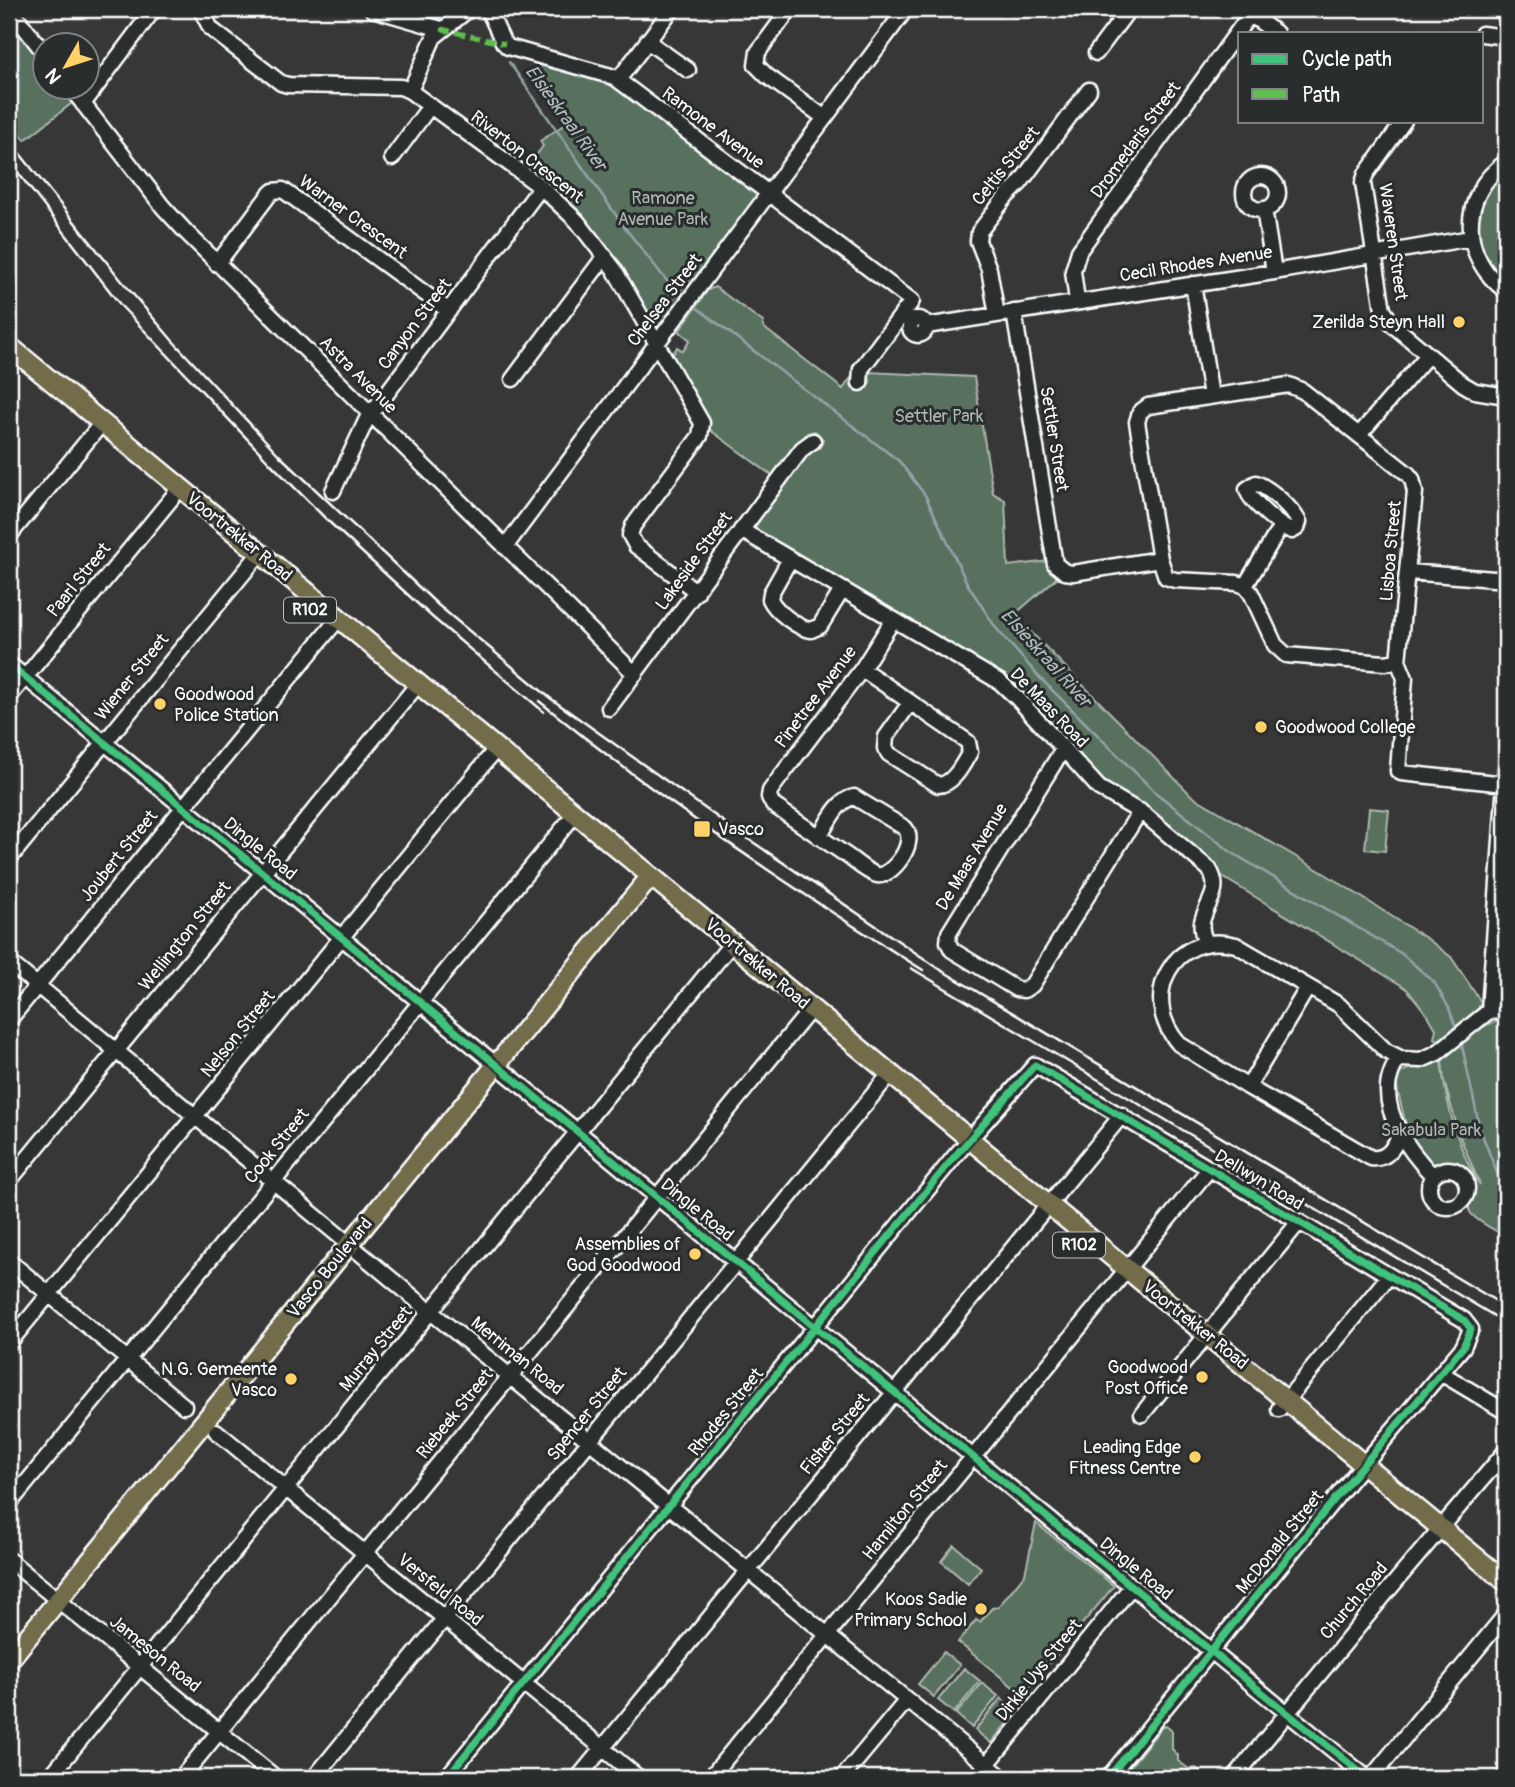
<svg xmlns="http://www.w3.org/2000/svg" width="1515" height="1787" font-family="Pangolin,sans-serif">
<rect width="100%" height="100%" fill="#383737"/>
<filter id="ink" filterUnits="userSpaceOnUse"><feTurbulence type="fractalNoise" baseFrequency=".0143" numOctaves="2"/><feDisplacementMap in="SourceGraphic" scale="14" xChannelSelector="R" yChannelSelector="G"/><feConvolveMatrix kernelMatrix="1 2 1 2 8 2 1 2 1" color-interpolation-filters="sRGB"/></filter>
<g filter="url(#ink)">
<!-- green -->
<path fill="#58715f" stroke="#acb8af" stroke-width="2" d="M9 20 45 68 46 88H60L72 103 25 140 9 117Z
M542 63 611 83 757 193 756 201 658 329 654 326 607 248 559 193 527 168 543 146 540 141 574 118 537 66Z
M1506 167V284C1466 250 1468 202 1506 167Z
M715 287 763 322V327L843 389 850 379 851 385 855 390H865L870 382 869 372 974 377 993 493 1005 500 1008 566 1049 561 1060 575 1014 615 1192 796 1327 875 1429 940 1451 957 1481 1002 1478 1009 1439 1040 1434 1038 1436 1029 1429 1017 1406 988 1219 875 1101 783 1019 694 750 530 808 451 820 448 823 439 815 431 807 433 774 477 710 430 709 421 672 356 677 347 683 351 690 340 679 331 708 290Z
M1369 808 1389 810 1385 851 1365 849Z
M1505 1020 1502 1061 1506 1070V1237C1496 1230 1476 1222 1470 1212 1463 1200 1487 1176 1456 1166 1448 1163 1439 1166 1429 1164L1404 1130 1407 1129 1395 1080C1403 1063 1426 1071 1441 1061 1446 1103 1458 1150 1480 1185L1460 1137 1444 1081 1442 1061C1460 1045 1479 1022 1505 1020Z
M1036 1523 1114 1586 1023 1695 958 1642 976 1620 980 1622 992 1608 998 1607 1025 1574Z
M954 1545 981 1568 968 1584 941 1561Z
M944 1652 960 1665 934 1697 918 1684Z
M964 1668 980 1681 954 1713 938 1700Z
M982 1683 998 1696 972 1728 956 1714Z
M1001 1698 1017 1711 991 1743 975 1730Z
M1166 1726 1172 1731V1749L1178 1755V1761L1189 1769 1196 1768 1207 1778H1121L1162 1727Z"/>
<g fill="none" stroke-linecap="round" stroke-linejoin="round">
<!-- stream -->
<path stroke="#93a4a9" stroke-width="2.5" d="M509 62 625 228 667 281 685 298
M692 304 899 461 925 495 968 585 996 628 1040 678 1155 792 1231 852 1402 954 1434 982 1449 1008 1457 1031
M1461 1041 1480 1129 1497 1173 1506 1186"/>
<!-- minor casing -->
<g stroke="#fff" stroke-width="19">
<path id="minor" d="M10 9 46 55
M201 9 211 29 281 83 288 85 401 87 410 91 541 187 577 221 614 269 702 423 700 436 633 526 630 535 636 546 697 592
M372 9 441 29
M488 9 503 42 508 47 614 77 912 301 861 369 860 383
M790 9 758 52 756 65 767 76 825 118
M1250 14 1276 33
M1482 34 1506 37
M647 41 688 70
M1096 53 1129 9
M618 80 672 9
M71 88 163 207 186 232 635 674
M410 91 434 37 469 9
M83 104 154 9
M1404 121 1366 174 1363 183 1383 310 1393 325 1463 384 1475 391 1506 396
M392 158 430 106
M1506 162C1458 195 1460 258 1506 291
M1244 193a17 17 0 1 1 34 0a17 17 0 1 1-34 0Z
M1264 209 1274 272
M217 264 269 195 273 191 283 190 449 311
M1193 284 1211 396
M1077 301 1073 271 1079 251 1254 9
M1014 312 1055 564 1065 572 1073 573 1160 559
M997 315 989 269 978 241 979 232 1005 198 1020 183 1089 90
M910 327a8 8 0 1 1 16 0a8 8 0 1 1-16 0Z
M926 326 1274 272 1471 238
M513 379 605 256
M1359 435 1427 356
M1256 483C1271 489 1291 507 1299 522L1297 528 1292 531C1281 528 1248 500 1247 489Z
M333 491 366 421 541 187
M741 530 1000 682 1018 699 1099 788 1145 815 1209 869C1223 891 1206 902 1202 922 1200 930 1204 937 1206 944
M9 536 102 423
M505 547 906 9
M790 559 771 593 770 599C775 611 799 629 811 630L820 626 842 590
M1409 572 1506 580
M1245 586 1281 526
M1398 661 1385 663 1286 655 1275 645 1251 593 1245 586 1237 583 1175 580 1166 577 1160 559 1137 422 1140 412 1148 406 1289 385 1303 391 1408 474 1412 479 1415 492 1398 661 1405 678 1398 771 1401 773 1506 784
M9 664 973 1457 1367 1778
M862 669 968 742 970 752C963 764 953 785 938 785L889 754 885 748 886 737 910 703
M9 697 180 488
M609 708 802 449 813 441
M1063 749 949 933 948 942 952 950 1016 989 1024 990 1032 985 1140 811
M819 837C828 823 837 800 854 797L905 828C918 843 891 878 877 875 867 872 857 863 849 857 824 840 798 822 773 805L769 797 770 791 781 776 862 669 893 620
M9 859 260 553
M9 962 431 1312 1003 1778
M1489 1011 1506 768
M1489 1011 1506 1012
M9 1020 338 619
M1398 1058C1393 1068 1388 1078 1388 1089 1387 1122 1412 1154 1433 1176
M1248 1087 1308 987
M1401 1133C1394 1147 1388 1160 1371 1158L1248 1087 1179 1044C1137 997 1174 929 1236 945L1339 1005 1386 1051 1402 1059 1421 1060 1437 1053 1489 1011
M1429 1188a19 19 0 1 1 38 0a19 19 0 1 1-38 0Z
M9 1181 418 684
M9 1261 184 1406
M9 1343 496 749
M1441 1373 1506 1412
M1279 1409 1389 1276
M1142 1414 1299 1222
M216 1431 639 1778
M9 1504 575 814
M9 1560 276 1778
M49 1778 732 943
M181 1778 811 1009
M314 1778 890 1074
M446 1778 955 1156 1035 1065 1464 1320 1471 1329 1463 1347 1352 1478 1108 1778
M578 1778 1122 1115
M710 1778 1210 1168
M842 1778 907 1700
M976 1778 1132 1586
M1234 1778 1386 1593 1506 1451
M1371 1778 1506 1614
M1503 1778 1506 1775"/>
</g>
<!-- major casing -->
<g stroke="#fff" stroke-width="23">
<path id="major" d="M9 346 1506 1582
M9 1660 651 876"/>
</g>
<!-- minor -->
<use href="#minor" stroke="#2a2d2e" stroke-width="14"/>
<!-- major -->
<use href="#major" stroke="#726c4b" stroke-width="18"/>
<!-- rail -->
<path stroke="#fff" stroke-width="2.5" d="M9 140 121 280 172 340 280 456 438 605 550 698 738 832 941 970 1506 1307
M9 161 122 307 271 464 327 520 432 617 544 712
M539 701C661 801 790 887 923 970
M911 968 1506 1323"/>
<!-- quiet -->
<path stroke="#5fbe4e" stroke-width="5" stroke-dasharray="10 5" stroke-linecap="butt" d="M441 29 505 44"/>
<!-- cycleway casing -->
<g stroke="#2a2d2e" stroke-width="11">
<path id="cycleway" d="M9 664 973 1457 1367 1778
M446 1778 955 1156 1035 1065 1464 1320 1471 1329 1463 1347 1352 1478 1108 1778"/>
</g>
<!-- cycleway -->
<use href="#cycleway" stroke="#40c37c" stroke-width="7"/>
</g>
</g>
<!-- markers -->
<g fill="#ffd166" stroke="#2a2d2e" stroke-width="2.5">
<circle cx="1459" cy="322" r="7"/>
<circle cx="160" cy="704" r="7"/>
<circle cx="1261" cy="727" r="7"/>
<rect x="693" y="820" width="18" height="18" rx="3.5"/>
<circle cx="695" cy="1254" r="7"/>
<circle cx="1202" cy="1377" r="7"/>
<circle cx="291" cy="1379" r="7"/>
<circle cx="1195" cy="1457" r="7"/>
<circle cx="981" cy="1609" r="7"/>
</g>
<g text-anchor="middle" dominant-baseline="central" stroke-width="6" stroke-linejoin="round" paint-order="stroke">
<!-- shield labels -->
<g fill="#2a2d2e" stroke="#bfc0c0" stroke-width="2">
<rect x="284" y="597.5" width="52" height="25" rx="5"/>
<rect x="1053" y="1232.5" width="52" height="25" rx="5"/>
</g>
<g font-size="16" font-weight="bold" fill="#fff">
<text x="310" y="610">R102</text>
<text x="1079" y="1245">R102</text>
</g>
<!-- street labels -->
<g font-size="18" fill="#fff" stroke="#2a2d2e">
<text transform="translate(713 128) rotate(37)">Ramone Avenue</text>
<text transform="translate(1136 140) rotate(-54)">Dromedaris Street</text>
<text transform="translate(527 157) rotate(38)">Riverton Crescent</text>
<text transform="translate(1006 166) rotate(-51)">Celtis Street</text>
<text transform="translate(353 217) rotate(36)">Warner Crescent</text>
<text transform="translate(1393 242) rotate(82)">Waveren Street</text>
<text transform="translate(1196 264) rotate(-9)">Cecil Rhodes Avenue</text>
<text transform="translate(665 300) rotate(-53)">Chelsea Street</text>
<text transform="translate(415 324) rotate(-53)">Canyon Street</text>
<text transform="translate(358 375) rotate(45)">Astra Avenue</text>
<text transform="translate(1054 439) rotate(81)">Settler Street</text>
<text transform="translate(239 537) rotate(39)">Voortrekker Road</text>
<text transform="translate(1391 551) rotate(-85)">Lisboa Street</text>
<text transform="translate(694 561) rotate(-54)">Lakeside Street</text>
<text transform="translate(79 580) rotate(-51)">Paarl Street</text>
<text transform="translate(132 677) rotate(-51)">Wiener Street</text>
<text transform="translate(816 697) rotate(-53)">Pinetree Avenue</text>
<text transform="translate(1049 708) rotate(46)">De Maas Road</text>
<text transform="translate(260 849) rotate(39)">Dingle Road</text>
<text transform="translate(119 856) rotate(-51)">Joubert Street</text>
<text transform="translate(972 857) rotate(-59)">De Maas Avenue</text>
<text transform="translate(185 936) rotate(-51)">Wellington Street</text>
<text transform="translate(757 964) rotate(40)">Voortrekker Road</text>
<text transform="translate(238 1034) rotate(-51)">Nelson Street</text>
<text transform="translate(277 1146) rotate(-51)">Cook Street</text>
<text transform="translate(1259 1180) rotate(31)">Dellwyn Road</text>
<text transform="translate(697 1210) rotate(39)">Dingle Road</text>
<text transform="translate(330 1268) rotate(-51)">Vasco Boulevard</text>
<text transform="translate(1195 1325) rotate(39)">Voortrekker Road</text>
<text transform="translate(376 1349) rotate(-51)">Murray Street</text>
<text transform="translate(517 1356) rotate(39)">Merriman Road</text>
<text transform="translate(726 1412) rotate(-51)">Rhodes Street</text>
<text transform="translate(455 1414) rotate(-51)">Riebeek Street</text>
<text transform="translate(587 1414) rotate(-51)">Spencer Street</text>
<text transform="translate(835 1434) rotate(-51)">Fisher Street</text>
<text transform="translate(905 1510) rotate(-51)">Hamilton Street</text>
<text transform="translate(1280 1542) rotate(-51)">McDonald Street</text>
<text transform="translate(1136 1569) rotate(39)">Dingle Road</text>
<text transform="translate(440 1590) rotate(39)">Versfeld Road</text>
<text transform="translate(1354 1601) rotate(-50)">Church Road</text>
<text transform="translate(155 1654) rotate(39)">Jameson Road</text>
<text transform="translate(1039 1670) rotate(-51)">Dirkie Uys Street</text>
</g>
<!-- park labels -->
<g font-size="18" fill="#acb8af" stroke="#2a2d2e">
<text x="663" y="198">Ramone<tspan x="663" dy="21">Avenue Park</tspan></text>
<text x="939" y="416">Settler Park</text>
<text x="1431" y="1130">Sakabula Park</text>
</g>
<!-- poi labels -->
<g font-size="18" fill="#fff" stroke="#2a2d2e" text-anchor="end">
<text x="1445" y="322">Zerilda Steyn Hall</text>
<text x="174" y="694" text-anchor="start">Goodwood<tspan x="174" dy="21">Police Station</tspan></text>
<text x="1275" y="727" text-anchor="start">Goodwood College</text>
<text x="718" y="829" text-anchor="start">Vasco</text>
<text x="681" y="1244">Assemblies of<tspan x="681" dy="21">God Goodwood</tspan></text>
<text x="1188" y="1367">Goodwood<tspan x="1188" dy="21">Post Office</tspan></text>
<text x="277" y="1369">N.G. Gemeente<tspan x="277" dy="21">Vasco</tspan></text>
<text x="1181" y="1447">Leading Edge<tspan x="1181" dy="21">Fitness Centre</tspan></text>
<text x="967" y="1599">Koos Sadie<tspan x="967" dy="21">Primary School</tspan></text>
</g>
<!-- water labels -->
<g font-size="19" font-style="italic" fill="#aebbbe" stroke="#2a2d2e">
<text transform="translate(566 118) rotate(54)">Elsieskraal River</text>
<text transform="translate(1046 658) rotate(48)">Elsieskraal River</text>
</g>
</g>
<!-- margin -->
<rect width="1515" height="1787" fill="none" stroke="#2a2d2e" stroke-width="35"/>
<rect x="18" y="18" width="1480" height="1752" fill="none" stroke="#fff" stroke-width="2.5" filter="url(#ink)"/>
<!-- legend -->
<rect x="1238" y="32" width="245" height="91" fill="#2a2d2e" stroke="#7f8182" stroke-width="2"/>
<rect x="1252" y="54" width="35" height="10" fill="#40c37c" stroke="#7f8182" stroke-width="2"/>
<text x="1302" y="66" font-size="21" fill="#ffffff">Cycle path</text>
<rect x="1252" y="89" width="35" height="10" fill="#5fbe4e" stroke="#7f8182" stroke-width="2"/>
<text x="1302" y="102" font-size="21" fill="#ffffff">Path</text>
<!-- north arrow -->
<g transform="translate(66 66) rotate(231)"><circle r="33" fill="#2a2d2e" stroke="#7f8182" stroke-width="2"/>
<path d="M0-5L12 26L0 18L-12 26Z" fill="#ffd166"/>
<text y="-10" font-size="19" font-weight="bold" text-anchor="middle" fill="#ffffff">N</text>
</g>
</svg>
